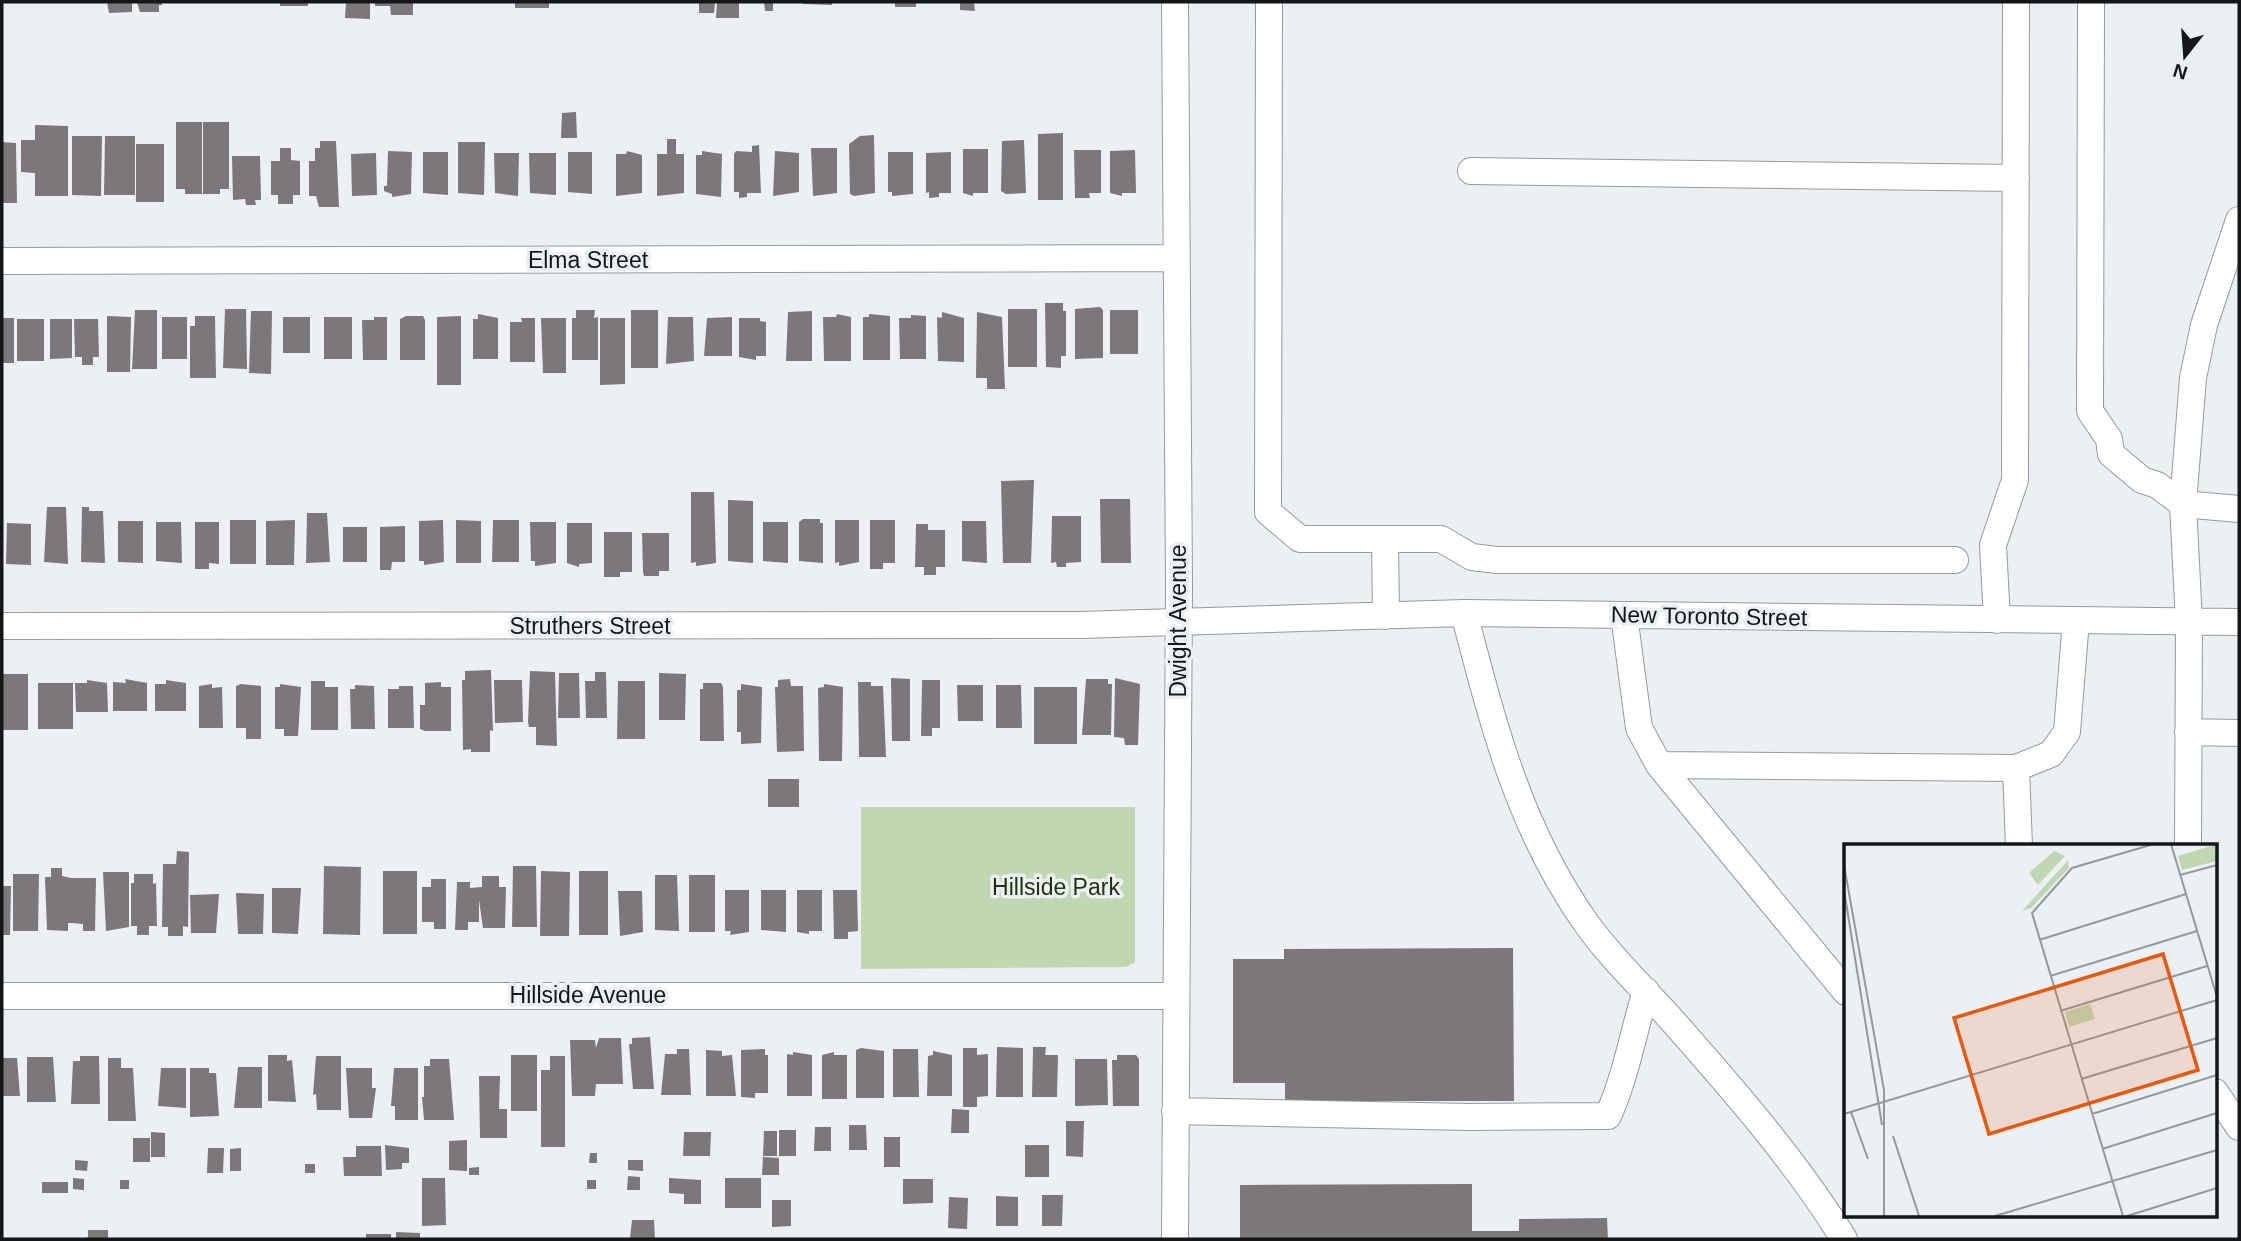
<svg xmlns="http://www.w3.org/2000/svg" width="2241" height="1241" font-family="Arial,sans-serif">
<rect width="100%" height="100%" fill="#ecf0f4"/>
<!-- green -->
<path fill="#c0d8b1" d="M861 807H1135V962L1126 967 861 969Z"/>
<!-- building -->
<path fill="#7b777a" d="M107 2H132V12L109 13Z
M137 2H162V5H159V12H140Z
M280 2H308V6H280Z
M346 2H370V19L345 18Z
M375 2H413V15H391L390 6H375Z
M515 2H549V8H515Z
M699 2H715L714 13H699Z
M717 2H739V18H716Z
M764 2H773V11H765Z
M803 2H832V5L803 4Z
M895 2H916V7H895Z
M960 2H974L975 11 960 10Z
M576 112 577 138H561L562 113Z
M176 122H202V194H185V189H176Z
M203 122H229V189H220V194H203Z
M35 125 68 126V196H35V173L21 172V140H35Z
M1063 133V200H1038V134Z
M874 135 875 193 854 196 850 194 849 144 860 136Z
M72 136H102L101 196 72 195Z
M105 136H135V195H104Z
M667 139H676V154H684V193L657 196V154H667Z
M1024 140 1026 193 1006 194 1001 191 1002 141Z
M320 141H336L339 207H319L316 196H309V161H315V148H320Z
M2 142 16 143 17 203H2Z
M458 142H485L484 195 458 193Z
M136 144H164V202H136Z
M759 145 761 193H747V197L739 198V192H734V154L736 151 752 152V146Z
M280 148H291V160L300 161V195H293V204H278V195H271V161H280Z
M811 148H837V193L813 196Z
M963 149H988V193H973V196L963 193Z
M1074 150H1101V193H1089L1090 198H1075Z
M1135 150 1136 193H1122V196L1110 193V151Z
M388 151 412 152 411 194 392 197V194L384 191V186H387Z
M627 151 642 155V193L616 196V154H626Z
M702 151 722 154 721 197 696 194V155H702Z
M775 151 799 153V192L773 196Z
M423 152H448V195L423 193Z
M568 152H592V194L568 192Z
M888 152H913V194L892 196V192H888Z
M951 152V193H939V197L929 198V192L926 193V153Z
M376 153 377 195 352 196 351 154Z
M494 153H519L518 196 495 193Z
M529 153H556V195L530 193Z
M232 156H260L261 200H255L256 205H246L245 199 233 200Z
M1045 303H1063V311H1066V356H1061V368L1046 367Z
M1100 307 1103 310V358L1075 359V309Z
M225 309H246L247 369 223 368Z
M1008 309H1037V367H1008Z
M135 310H157V369H132Z
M576 310H595L594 318 598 317V360H572V318H576Z
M631 310H658V368H631Z
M1110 310H1138V354H1110Z
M251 311H272L271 374 249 373Z
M812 311V361H786L788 312Z
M942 312 964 318V362L938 361 937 317 942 318Z
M977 312 1002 317 1005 389H987V378H976Z
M478 314 498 318V359H473V319H478Z
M837 314 851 317V361H824L823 317H836Z
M869 314 890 316V360H863V317H869Z
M911 315 926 316V359H900L899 318H911Z
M107 316 131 317 130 372H107Z
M195 316H215L216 378H190V326H195Z
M406 316H423L425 320V360H400V319Z
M461 316V385H437V317Z
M162 317H187V359H162Z
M283 317H310V353H283Z
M324 317H352V359H324Z
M374 317H387V360H363L362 320H374Z
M668 317H693L694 361 666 364Z
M732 317V356H704L707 318Z
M2 318H14V363H2Z
M521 318H535V362H510V322H522Z
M541 318H566V373H543Z
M600 318H625V384L600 385Z
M739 318H760V321L766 322V356H756V360L739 357Z
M17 319H44V361H17Z
M50 319H72V358L50 359Z
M74 319H98L99 357H93V365H82V357H75Z
M1034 480 1031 563H1003L1001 481Z
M691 492H714L716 563 696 566V562L691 563Z
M1100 499H1130L1131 563H1101Z
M728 500 753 501V563L728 561Z
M47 507H66L68 564 44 562Z
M82 507H89V511H103L105 563 81 562Z
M307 513H327L330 562 306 563Z
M1052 516H1081V562L1066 563V567H1057L1056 562 1051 563Z
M803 519H820V523H823V563L799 561V522Z
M230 520H256V564H230Z
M295 520 294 565H266V521Z
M443 520 444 562 424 565V561H419V521Z
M456 520 481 521V563H456Z
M493 520H519V562H492Z
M835 520H859V562L839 566V562L835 563Z
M870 520H895V563H883V569H870Z
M118 521H143V563L118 562Z
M962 521H986L987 563 962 561Z
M156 522H181L182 563 156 561Z
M195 522H219V564L209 563V569H195Z
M530 522H556V563L535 566V561H531Z
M763 522H788V563L763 561Z
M7 523 31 524V565L6 564Z
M567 523H592V563L579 564V567L567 563Z
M916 524H928V530H945V567H936V575H924V567H915Z
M405 526V562H392L391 570H380V527Z
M343 527H367V562H343Z
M604 532H632V572H620V577H604Z
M642 533H669V571H659V576H644L643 572Z
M491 670 493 731 490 730V752H471V749L463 750 462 680H465V671Z
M530 671 555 672 557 746 536 745V727H529L528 722Z
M595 672H606L607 718H586L585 681H595Z
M559 673H579L580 718H558Z
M659 673 686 674 685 720H659Z
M3 674H28V730H2Z
M891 678 910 679V741H892Z
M1115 678 1140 684 1138 745H1125L1124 738 1114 737Z
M125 679 147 683V711H113V682L126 683Z
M790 679 791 686H803L804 751 777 752 775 687H778V680Z
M1086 679H1108V684H1112L1111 735H1082Z
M87 680 107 683 108 712H76L75 683H87Z
M166 680 186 683V711H155V684H166Z
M494 680H522L523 722 495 723Z
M922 680H940V728H932V736H921Z
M311 681H325V687H338V730H311Z
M618 681H645V739H617Z
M441 682V687H451V731H425L420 729V705H425V683Z
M858 682H871V686H883L886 757H859Z
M38 683H73V729H38Z
M703 683H721L723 687 724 741H700V689H703Z
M212 684V688L222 687 223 728H199V686Z
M241 684 261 686V739H246V728H236V686Z
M280 684 301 687 298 736H284V729H275V687H280Z
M741 684 762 687 761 743 741 744V732H737V690H741Z
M824 684 843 687 842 761H819L818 688 824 687Z
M355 685 374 686 375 729H351L350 689H355Z
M957 685H983V721H958Z
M996 685H1021L1022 728H996Z
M399 686H413L414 728H388V689H399Z
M1034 687H1077V744H1034Z
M768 779H799V807H768Z
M177 851 189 852 188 927 183 926V936H168V927H162L163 864H176Z
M324 866 361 867 360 935 323 934Z
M513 866H536L537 927H512Z
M51 868H62V876L71 878H96L95 931H83V924L72 923H68V931L47 930 45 877H51Z
M383 871H417V934H383Z
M541 871 570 872 569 936H540Z
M579 871H608V935H579Z
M103 872H129V927L106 931Z
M13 874H39L38 931H13Z
M134 874H153V884L156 883 157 926H149V935H137V926H131V883H134Z
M655 875H677L679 931 655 930Z
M689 875H715V932H689Z
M482 876H499V887H506L505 928H483L479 900V922H468V930H455L457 882H470V888L482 887Z
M431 879H446V929H434V922H422V887H431Z
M2 886H11L10 935H2Z
M272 888H301L298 934 272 933Z
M725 890H749V932L730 935 731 931H725Z
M761 890H786V932L761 930Z
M797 890H822V931H809V934L797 932Z
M833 890H857L858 931 848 932V939H834Z
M618 891H642L643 932 620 936Z
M236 893 264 894 263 934H238Z
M219 894 216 933H191L190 895Z
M1513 948 1514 1101H1285V1083H1233V959H1284V949Z
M650 1037 654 1089H633L629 1044H632V1038Z
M599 1038H621L623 1084H596L595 1096H572L570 1040H595L596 1048Z
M997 1047 1023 1048V1097H996Z
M1033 1047H1046L1045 1055H1058L1057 1097H1032Z
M861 1048 884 1051V1098H856V1050Z
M963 1048H977V1055L988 1054V1096L977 1097V1107H963Z
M677 1049H689L691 1095H661L665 1054H677Z
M765 1049V1055H768V1093H755V1098L741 1097V1050Z
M893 1049H918L919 1097H893Z
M706 1050 722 1051V1056L732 1055 736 1096H706Z
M933 1051 952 1055V1096H927L928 1056 933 1055Z
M793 1052 812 1055V1096H787V1054L793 1055Z
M834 1052V1055H847V1099H822V1055Z
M268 1055H287V1061L292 1060 296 1102 268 1101Z
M511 1055H537V1111H511Z
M1117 1055H1136L1139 1059V1106H1113L1112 1060H1117Z
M80 1056H99L100 1104H71L73 1061H80Z
M316 1056H341V1110H317L316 1094 313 1095Z
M550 1056H565V1147H541V1070H550Z
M27 1057H53L56 1102H27Z
M2 1058H17L20 1096H2Z
M108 1058H121V1068H133L136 1121H108Z
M430 1059H449L454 1120H424L422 1097H424V1066H430Z
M1075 1059H1107L1108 1105 1075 1106Z
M238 1067H262V1108H234Z
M161 1068H186V1108L158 1106Z
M190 1068H209V1073H216L219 1116 190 1117Z
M346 1068H372V1088H376L372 1118H349Z
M394 1068H418V1120H395V1106H391Z
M479 1076H500L499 1109H507V1138H480Z
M952 1109 969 1110V1133H951Z
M1066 1121H1084L1083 1157 1066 1156Z
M849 1125H866L867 1150H849Z
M815 1127H831V1151H814Z
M779 1130H796V1156H779Z
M764 1131H777V1156H763Z
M151 1132 165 1133V1157H151Z
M684 1132H711L710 1156H683Z
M884 1137H900V1167H884Z
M133 1138H150V1162H133Z
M467 1140V1171L449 1170V1141Z
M385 1145 409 1148V1163H402V1169L386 1170Z
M1025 1145H1049V1177H1025Z
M356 1146H381L382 1176H344L343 1157H356Z
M208 1148H224L223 1173H207Z
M241 1148V1171H230V1149Z
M590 1153H597V1163H589Z
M763 1157 779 1158V1175H762Z
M75 1160 88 1161 87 1171 75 1170Z
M628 1160H643V1171L628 1170Z
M305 1164H315V1173H305Z
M479 1167V1175H469V1168Z
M628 1176 640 1177V1190H627Z
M73 1178 84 1179V1190L73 1189Z
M422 1178H445L446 1225 422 1226Z
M669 1178 701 1180V1204H684V1194L669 1193Z
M725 1178H761V1208H725Z
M903 1179H933V1203L903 1204Z
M120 1180H129V1189H120Z
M587 1180H596V1189H587Z
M42 1182H68V1193H42Z
M1472 1184V1231H1519V1219L1607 1218 1608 1239H1240V1185Z
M1042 1195H1063L1062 1226H1042Z
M996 1196 1018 1197V1226H996Z
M949 1197 968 1198 967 1229 948 1228Z
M772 1200H791V1226L772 1227Z
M632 1220H654L655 1239H630Z
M88 1230H108V1239H83L88 1237Z
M396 1232 420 1233V1239H396Z
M366 1234H391V1239H366Z"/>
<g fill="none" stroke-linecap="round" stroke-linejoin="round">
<!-- minor casing -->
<g stroke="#96999d" stroke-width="28">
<path id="minor" d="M1175 2 1179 587 1175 1239
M1269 2 1268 512 1300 539H1385L1386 616
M2091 2 2090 411 2109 439 2111 454 2142 480 2157 485 2183 504 2239 509
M1471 171 2016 178
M2 261 1175 258
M1385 539H1441L1472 557 1497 560H1955
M1464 613C1493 724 1519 828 1586 923 1610 957 1642 987 1670 1018 1732 1088 1795 1160 1844 1239
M1624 615 1639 728 1659 765 2016 768 2051 754 2067 732 2076 620
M1997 620 1993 545 2015 480 2016 2
M2 626 1080 625 1464 613 2239 622
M2188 732 2239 733
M1659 765 1846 992
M2016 768 2019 846
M2188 846 2189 622 2183 504 2193 378 2204 325 2239 220
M2 996H1175
M2215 1092 2239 1127
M1175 1111 1469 1117 1608 1116C1626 1076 1633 1033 1646 991"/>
</g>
<!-- minor -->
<use href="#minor" stroke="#fff" stroke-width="26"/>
</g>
<g text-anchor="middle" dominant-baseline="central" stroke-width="7" stroke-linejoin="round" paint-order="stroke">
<!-- street labels -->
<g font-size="23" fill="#151618" stroke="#ecf0f4">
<text x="588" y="260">Elma Street</text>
<text transform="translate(1709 616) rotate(1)">New Toronto Street</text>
<text transform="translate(1178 621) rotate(-90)">Dwight Avenue</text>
<text x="590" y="626">Struthers Street</text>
<text x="588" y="995">Hillside Avenue</text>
</g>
<!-- park labels -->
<g font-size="23" fill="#1d3308" stroke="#ecf0f4">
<text x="1056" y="887">Hillside Park</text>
</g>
</g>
<!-- overview -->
<g transform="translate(1844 844)">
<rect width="373" height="373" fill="#ecf0f4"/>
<path d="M373 0V17L338 26 334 12ZM210 7 221 12 194 41 185 29ZM224 16 225 24 187 64 178 67ZM246 160 251 175 225 183 221 168Z" fill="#c0d8b1"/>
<path fill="none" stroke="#96999c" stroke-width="2" d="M327 0 373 153M0 21 40 246V372M336 31 373 21M0 46 38 281M195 96 342 50M206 132 353 87M216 167 363 122M237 235 373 194M7 268 24 315M0 270 373 156M248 270 373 231M49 292 75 372M258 305 373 269M151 372 373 306M279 372 188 69 228 24 310 0M283 372 373 344"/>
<path fill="#e8590c" fill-opacity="0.15" stroke="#e8590c" stroke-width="3.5" d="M319 110 354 226 145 290 110 174Z"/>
<rect width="373" height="373" fill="none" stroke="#151618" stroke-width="3.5"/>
</g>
<!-- border -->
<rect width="2241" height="1241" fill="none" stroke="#151618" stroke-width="7"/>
<!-- north arrow -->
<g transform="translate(2185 56) rotate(197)" stroke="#ecf0f4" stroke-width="5" paint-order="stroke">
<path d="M0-5L12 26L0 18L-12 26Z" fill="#151618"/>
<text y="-10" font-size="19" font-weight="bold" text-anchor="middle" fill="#151618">N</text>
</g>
</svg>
